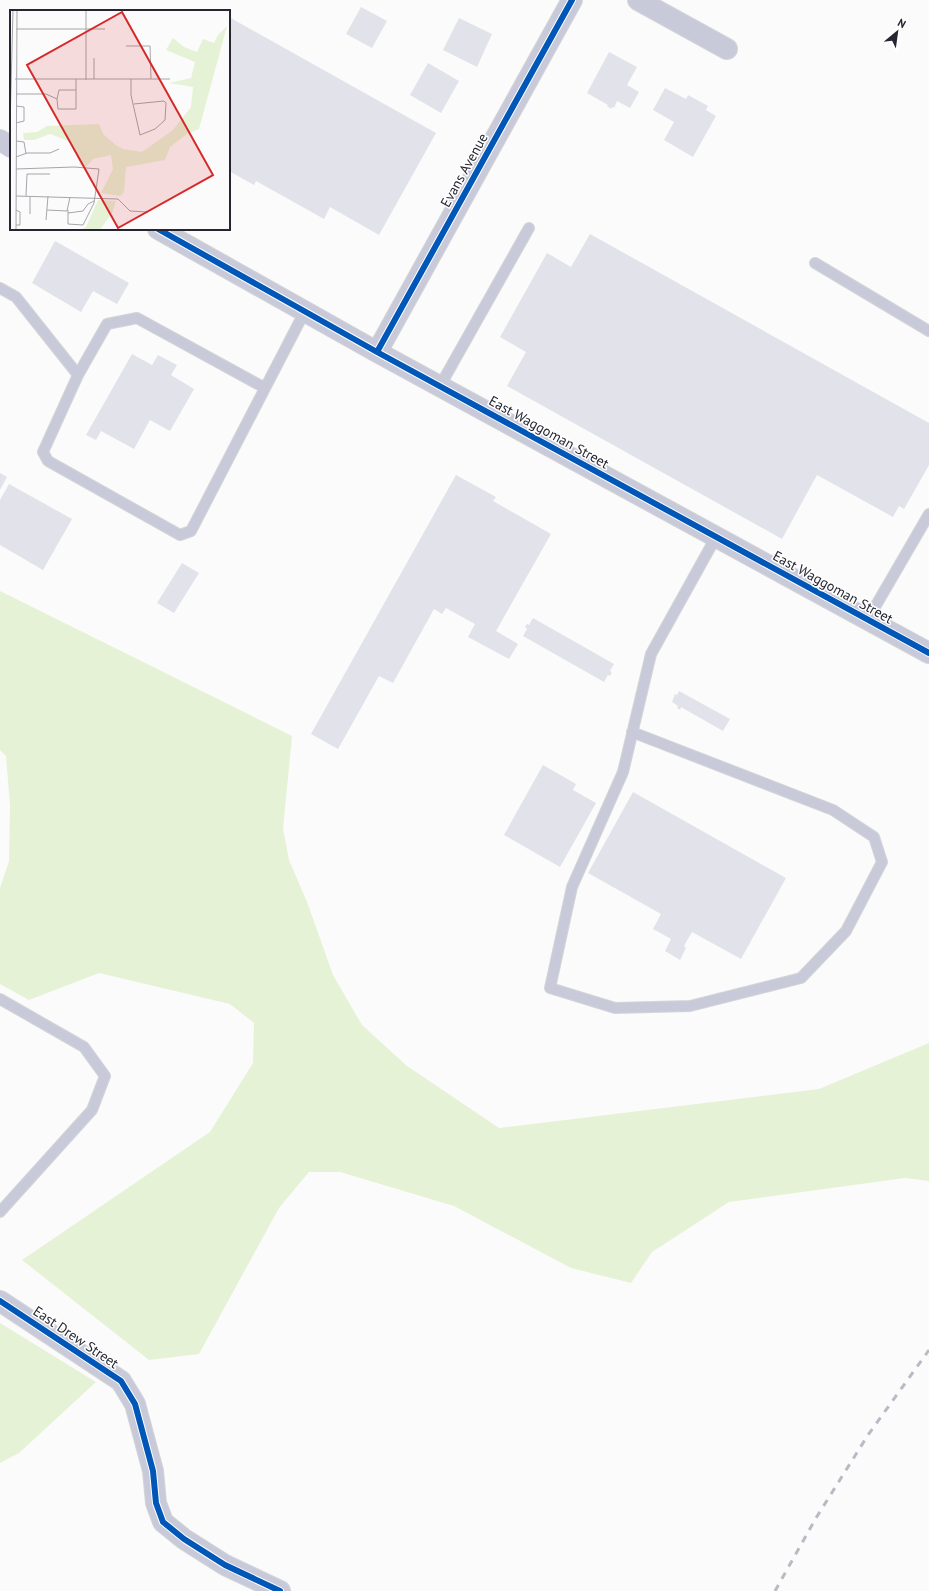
<svg xmlns="http://www.w3.org/2000/svg" width="929" height="1591" font-family="'PT Sans',sans-serif">
<rect width="100%" height="100%" fill="#fbfbfb"/>
<!-- green -->
<path fill="#e6f2d6" d="M0 591 292 736 283 829 289 860 307 902 333 975 362 1025 407 1066 499 1128 819 1089 929 1043V1181L905 1178 729 1202 652 1252 631 1283 571 1268 454 1206 340 1172H309L279 1208 199 1354 149 1360 22 1260 210 1132 253 1063 254 1023 230 1004 99 973 29 1000 0 984V888L9 861 10 805 6 756 0 750Z
M0 1323 96 1382 19 1453 0 1463Z"/>
<!-- building -->
<path fill="#e2e3ea" d="M361 7 387 21 372 48 346 34Z
M229 17 436 133 379 235 330 207 324 219 256 181 254 185 229 171Z
M459 18 492 34 477 67 443 50Z
M609 52 637 67 627 85 639 92 630 108 617 101 614 108 612 107 611 109 607 106 608 105 587 93Z
M428 63 459 81 441 113 410 95Z
M665 88 686 99 688 95 708 106 706 110 716 116 693 157 664 140 674 122 653 110Z
M590 234 929 423V465L904 509 899 506 893 517 817 475 782 539 507 386 526 352 500 337 547 253 571 267Z
M55 241 129 283 117 304 93 291 81 312 32 283Z
M132 354 152 365 158 355 177 365 171 375 194 389 170 431 150 420 134 449 101 431 96 440 86 435Z
M0 473 7 477 0 490Z
M456 475 496 497 493 501 551 534 496 631 518 644 509 659 468 637 475 624 446 608 442 614 434 609 393 683 379 676 338 749 311 734Z
M9 484 72 519 43 570 0 545V500Z
M182 563 199 573 174 613 157 603Z
M533 618 614 664 610 671 612 672 610 676 608 675 604 682 523 636 527 629 525 627 527 624 529 625Z
M679 691 730 719 723 731 681 707 680 710 677 708 678 706 672 702 675 694 677 695Z
M543 765 576 784 573 790 596 803 560 867 504 835Z
M633 792 786 878 741 959 692 932 684 946 686 948 680 960 665 951 671 939 653 929 661 914 588 873Z"/>
<g fill="none" stroke-linecap="round" stroke-linejoin="round">
<!-- lane casing -->
<g stroke="#d4d5d7" stroke-width="12">
<path id="lane" d="M815 263 929 331
M0 288 16 297 78 375 43 452 48 461 180 535 191 531 305 311
M78 375 107 324 137 318 265 388
M440 386 529 228
M868 619 929 514
M632 732 833 810 874 837 882 862 846 931 801 978 690 1006 615 1008 550 988 572 887 623 772 651 654 716 537
M0 999 84 1047 105 1076 92 1110 0 1212"/>
</g>
<!-- street casing -->
<g stroke="#d4d5d7" stroke-width="22">
<path id="street" d="M638 0 727 49
M0 140 11 147
M158 229 377 352 929 653
M377 352 572 0
M0 1301 121 1381 135 1404 153 1471 156 1503 163 1522 184 1539 225 1565 280 1591"/>
</g>
<!-- lane -->
<use href="#lane" stroke="#c9cad9" stroke-width="10"/>
<!-- street -->
<use href="#street" stroke="#c9cad9" stroke-width="20"/>
<!-- rail -->
<path stroke="#babac5" stroke-width="3" stroke-dasharray="7 7" stroke-linecap="butt" d="M775 1591 816 1518 868 1435 929 1350"/>
<!-- cycleway casing -->
<g stroke="#fff" stroke-width="8">
<path id="cycleway" d="M158 229 377 352 929 653
M377 352 572 0
M0 1301 121 1381 135 1404 153 1471 156 1503 163 1522 184 1539 225 1565 280 1591"/>
</g>
<!-- cycleway -->
<use href="#cycleway" stroke="#0057b8" stroke-width="6"/>
</g>
<g text-anchor="middle" dominant-baseline="central" stroke-width="3" stroke-linejoin="round" paint-order="stroke">
<!-- street labels -->
<g font-size="14" fill="#252632" stroke="#fff">
<text transform="translate(464 170) rotate(-61)">Evans Avenue</text>
<text transform="translate(549 432) rotate(29)">East Waggoman Street</text>
<text transform="translate(833 587) rotate(29)">East Waggoman Street</text>
<text transform="translate(76 1337) rotate(34)">East Drew Street</text>
</g>
</g>
<!-- overview -->
<g transform="translate(10 10)">
<rect width="220" height="220" fill="#fbfbfb"/>
<path d="M217 16 189 119 177 124 160 137 155 150 116 157 114 182 110 186 91 183 103 159 101 145 83 149 77 156H70L67 143 61 132 40 124 24 130H14L13 123 27 122 37 116 89 114 93 124 107 136 113 139 132 142 163 120 181 97 183 77 159 73 181 68 185 52 156 40 163 28 174 37 187 42 193 29 204 33 208 25ZM88 190 106 191 102 203 90 220H71L76 217Z" fill="#e6f2d6"/>
<path fill="none" stroke="#a5a6ab" stroke-width="1" d="M6 19H95M116 36H140L141 69M5 69H160M84 69V48M121 69V85L130 125 145 119 155 110 156 93 154 91 124 94M76 70V0M6 84H36L47 89 48 99H66V69M47 89 49 80H66M6 96 14 97V111L6 113M0 117 3 0M6 131 14 132 16 144M6 147 17 143H40L49 139M6 159 64 157 89 159 84 193 73 215 58 214V200M6 186 108 189 120 201 138 202M16 186 17 164H40M6 200 10 202V215H6M37 200 57 201 60 187M58 203 73 201 78 194 84 191M20 204V186M36 210 38 186M6 220 7 0"/>
<path fill="#d62828" fill-opacity="0.15" stroke="#d62828" stroke-width="2" d="M112 2 203 165 108 218 17 55Z"/>
<rect width="220" height="220" fill="none" stroke="#252632" stroke-width="2"/>
</g>
<!-- north arrow -->
<g transform="translate(897 32) rotate(29)" stroke="#ffffff" stroke-width="3" paint-order="stroke">
<path d="M0-3L7 15L0 10L-7 15Z" fill="#252632"/>
<text y="-6" font-size="11" font-weight="bold" text-anchor="middle" fill="#252632">N</text>
</g>
</svg>
